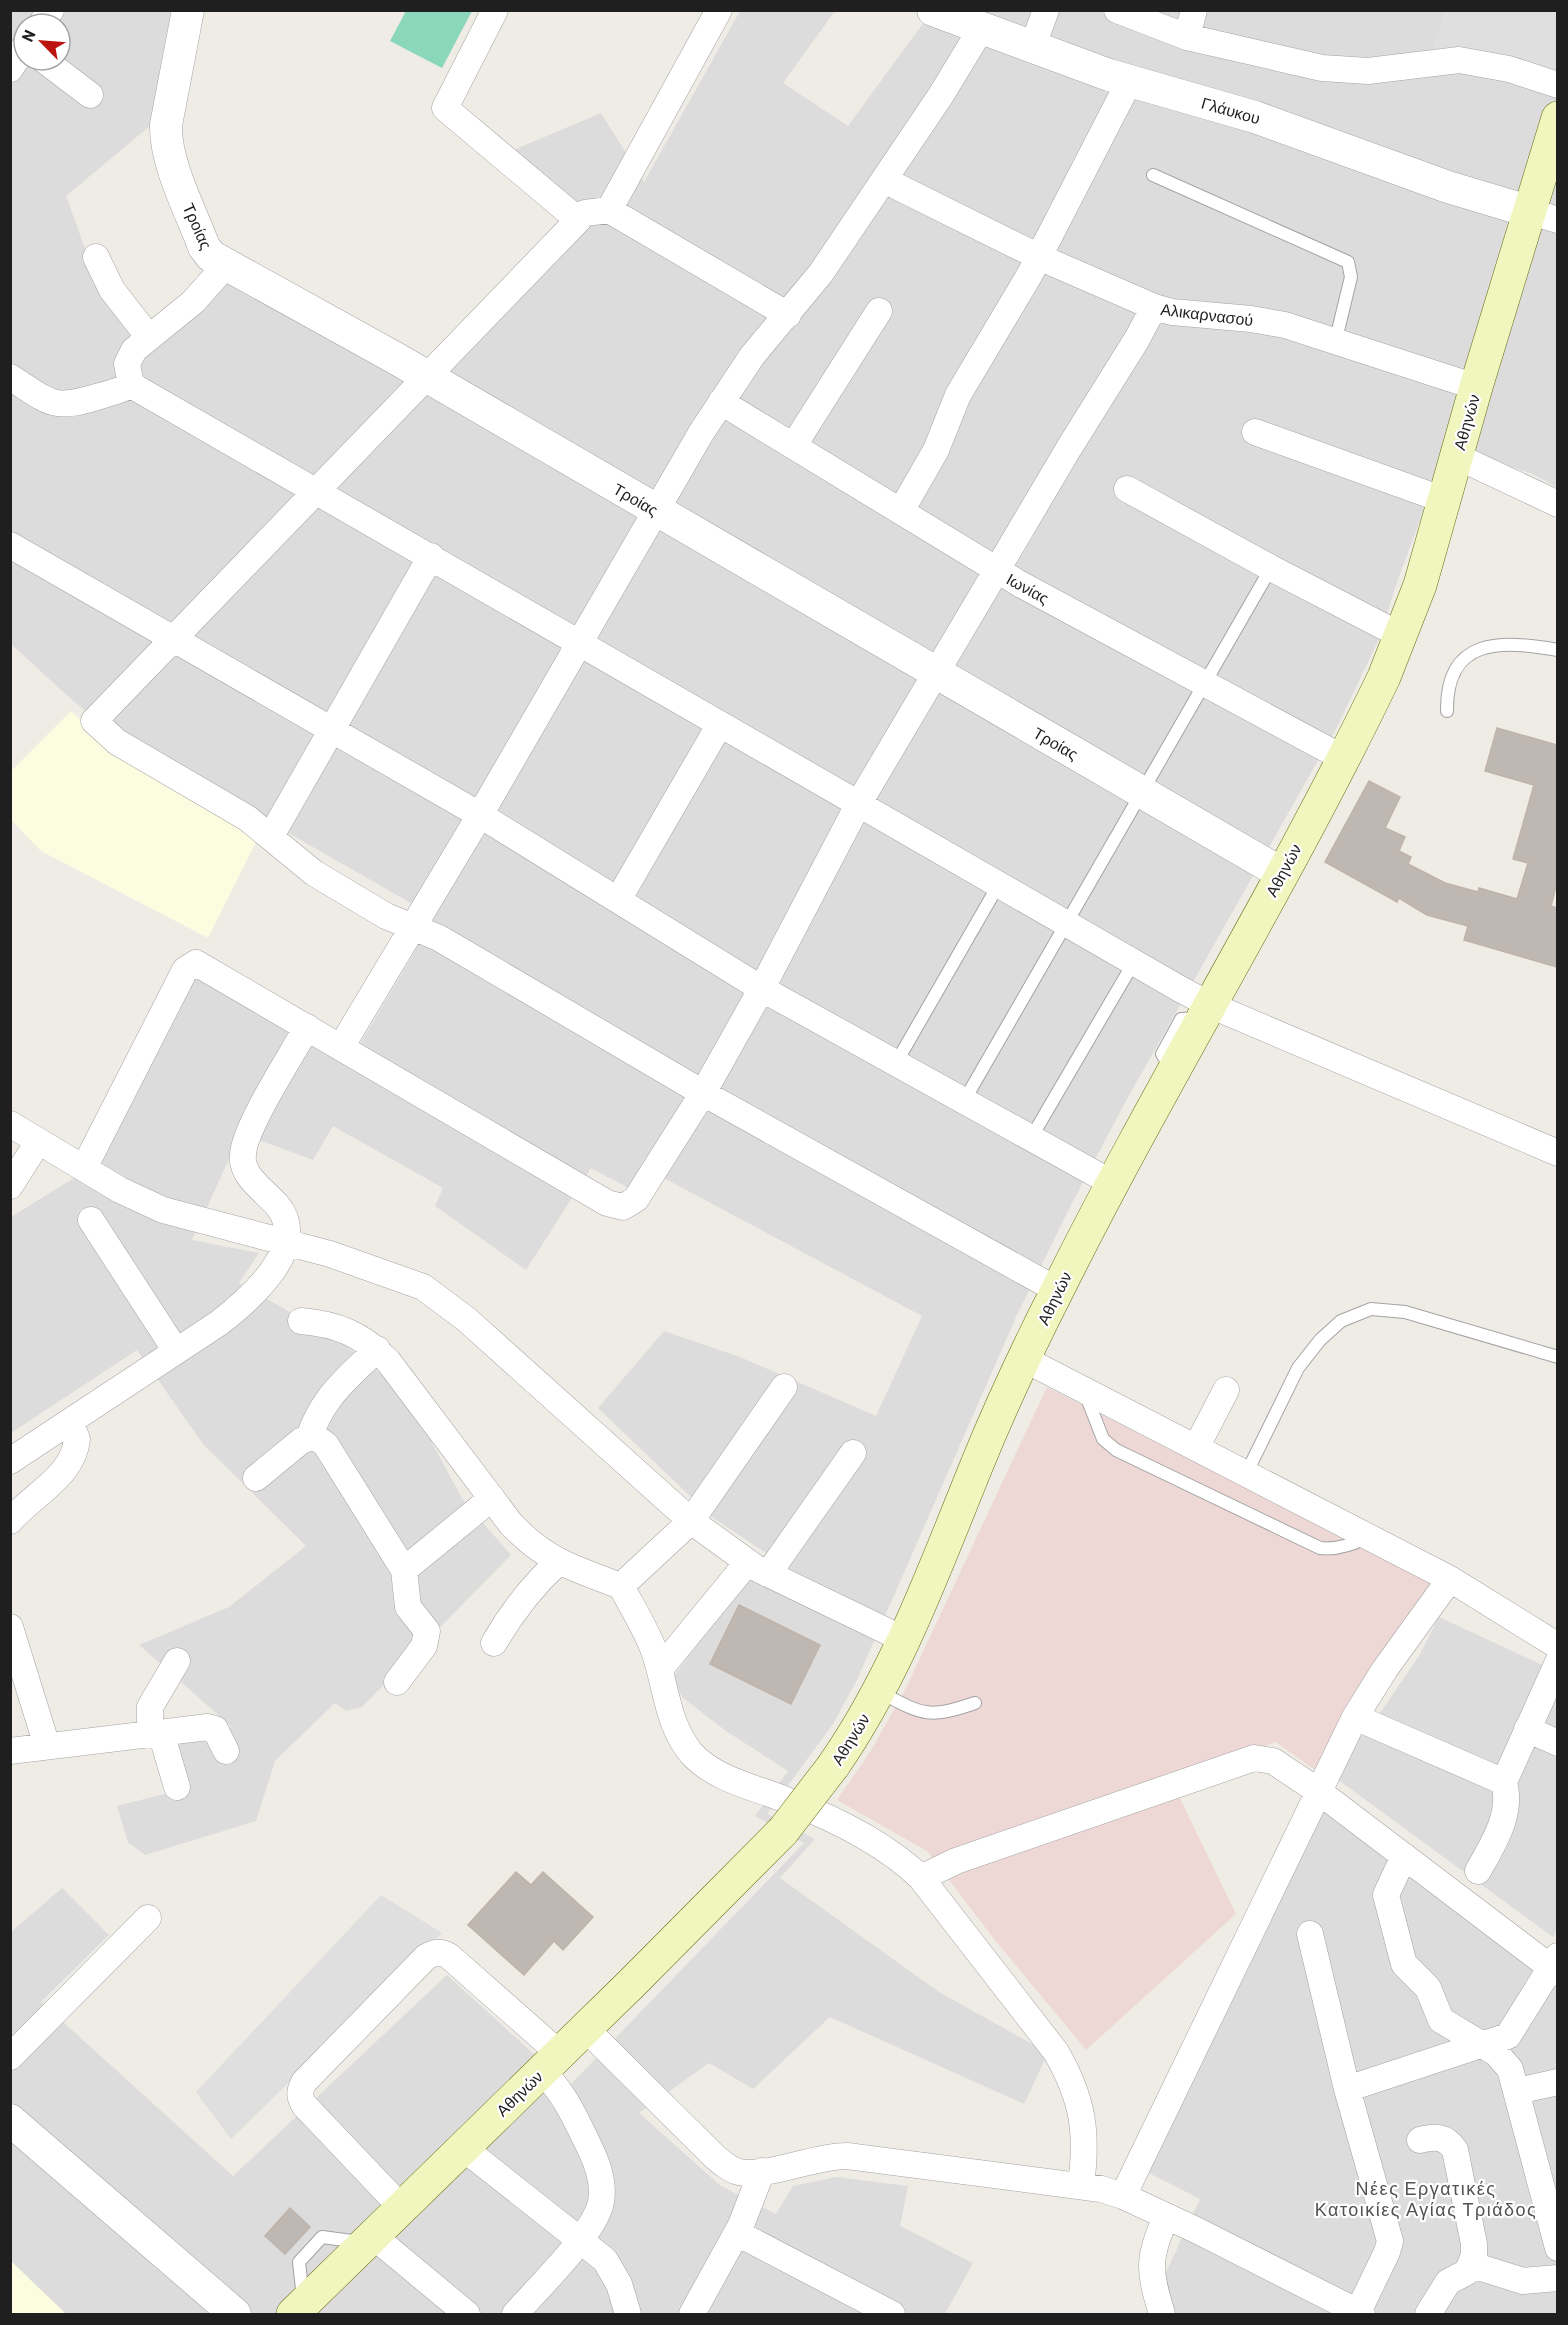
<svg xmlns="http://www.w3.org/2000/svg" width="1568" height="2325" font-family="Barlow,sans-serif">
<rect width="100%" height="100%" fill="#efece6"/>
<!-- residential -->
<path fill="#dddcdc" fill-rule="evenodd" d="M11 11H171L151 125 66 196 99 287 123 327 149 353 179 330 231 280 428 388 591 222 509 152 601 113 644 182 740 11H835L783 83 848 126 932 11H1557V487L1530 473 1448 445 1397 582 1379 639 1338 725 1127 1099 1071 1205 1017 1315 856 1682 833 1724 767 1814 815 1839 780 1878 939 1992 1048 2053 1024 2104 830 2017 753 2089 709 2063 639 2113 721 2186 776 2214 793 2186 836 2177 908 2186 900 2226 973 2263 945 2314H66L10 2261 11 1932 62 1888 109 1935 41 2002 233 2176 447 1975 569 2086 804 1843 755 1816 788 1771 726 1731 682 1697 673 1677 766 1553 712 1517 598 1408 664 1331 740 1357 876 1416 922 1316 645 1168 632 1190 591 1168 526 1270 435 1206 443 1188 333 1126 313 1160 241 1133 192 1240 259 1253 239 1283 341 1341 406 1395 463 1500 511 1555 362 1707 346 1711 335 1703 275 1761 256 1821 145 1855 128 1842 117 1806 184 1789 171 1746 232 1727 139 1645 229 1607 306 1546 203 1444 137 1350 11 1433V1217L103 1160 199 971 350 1061 435 917 109 730 71 699 11 644ZM24 24H60V60H24Z
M1439 1617 1557 1672 1558 1927 1553 1937 1337 1779 1357 1738 1365 1735 1419 1656Z
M1321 1802 1557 1977V2314H1172L1162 2281 1200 2199 1147 2172Z"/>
<!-- commercial -->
<path fill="#eed8d6" d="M1047 1387 1436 1585 1318 1772 1276 1742 1171 1780 1236 1914 1086 2050 994 1939 927 1851 837 1800 870 1752 904 1692Z"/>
<!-- education -->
<path fill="#fcfce1" d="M71 711 102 740 258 838 208 938 41 851 11 820V771Z
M11 2261 66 2314H11Z"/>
<!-- pitch -->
<path fill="#8ad7bb" d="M406 11H472L442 68 390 41Z"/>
<!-- parking -->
<path fill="#dfdfdf" d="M1445 11H1557V58L1555 69 1432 49Z
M381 1895 442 1933 231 2139 196 2092Z"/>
<!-- building -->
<path fill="#bfb8b2" stroke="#bfb3a9" stroke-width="1.5" d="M1497 728 1557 745V882L1551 906 1557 908V967L1464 940 1468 926 1427 915 1399 898 1397 902 1325 862 1369 781 1400 797 1385 828 1405 837 1399 851 1411 857 1408 864 1445 883 1478 892 1479 888 1517 899 1528 863 1513 859 1534 785 1485 771Z
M739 1605 820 1645 791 1704 710 1664Z
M516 1872 531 1885 543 1872 593 1917 563 1950 554 1941 524 1975 468 1925Z
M290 2208 310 2227 285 2254 265 2236Z"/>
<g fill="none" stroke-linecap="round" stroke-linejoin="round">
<!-- service casing -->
<g stroke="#a3a3a3" stroke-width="14">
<path id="service" d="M1153 175 1348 262 1351 277 1335 343
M1447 711C1446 637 1501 640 1558 650
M896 1063 999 884
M1171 1069 1162 1054 1181 1019 1199 1018
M964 1101 1271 568
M1031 1138 1134 962
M1085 1393 1103 1439 1116 1450 1320 1548C1337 1550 1352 1545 1367 1537
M1247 1472 1298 1368 1320 1340 1341 1321 1371 1309 1405 1312 1558 1357
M880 1692C923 1715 928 1719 975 1703
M303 2298 299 2262 322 2237 360 2242"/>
</g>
<!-- minor casing -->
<g stroke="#a3a3a3" stroke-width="27">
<path id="minor" d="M495 10 445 108 577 219
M1117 10 1187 37 1322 68 1368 71 1459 60 1509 69 1558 85
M41 24 51 10
M1187 37 1194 10
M1032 48 1046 10
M44 60 90 95
M10 69 24 47
M884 180 1039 257 1154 307 1172 312 1251 319 1285 325 1476 387
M609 210 719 10
M1528 211 1558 220
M96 257 112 290 148 336
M788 315 609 210 585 213 94 721 117 742 247 818 314 873 386 916 439 938 703 1093 1057 1290
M10 377C51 403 52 411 100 396 111 393 122 390 131 385L1180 989 1210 1005 1558 1153
M131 385 127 364 134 350 193 302 226 265
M721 402 1020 584 1343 758
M1255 432 1444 500
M794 445 879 311
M1456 456 1558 504
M1127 489 1271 568 1402 636
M901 511 936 450 958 395 1030 274 1129 82
M10 545 480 815 757 986 1112 1183
M271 836 431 556
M618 900 720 724
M341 1047 480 815 701 433 752 356 821 273 941 95 981 29
M10 1124 120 1190 163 1210 330 1254 423 1287 466 1319 691 1521 756 1568 903 1639
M84 1168 185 970 196 963 607 1203 623 1207 636 1199 703 1093 762 988 859 803 1069 448 1137 339 1154 307
M10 1186 38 1142
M91 1220 176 1351
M301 1321C337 1324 362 1334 388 1361L511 1524C546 1561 575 1569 621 1586 632 1607 646 1629 654 1651 666 1685 667 1724 691 1753 714 1779 753 1787 784 1799 831 1817 885 1843 921 1878L1056 2052C1083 2099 1088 2132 1081 2185
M1024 1359 1450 1579 1558 1646
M309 1437C324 1395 346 1380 377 1349
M1197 1446 1226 1390
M10 1461 219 1323C249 1300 312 1246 277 1205 264 1190 240 1176 243 1154 245 1126 292 1055 307 1027
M256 1478 301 1441C311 1436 317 1437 326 1445L404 1570 408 1607 427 1631 424 1646 397 1682
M10 1521C32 1495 74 1476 77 1439L70 1422
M404 1570 492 1498
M768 1574 853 1453
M621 1586 691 1521 784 1387
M10 1627 47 1746
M494 1643C512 1612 531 1587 558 1562
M660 1669 747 1563
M1355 1717 1504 1782 1558 1662
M1527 1729 1558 1743
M161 1733 177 1787
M150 1734V1707L177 1661
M10 1751 208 1727 215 1729 226 1751
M1404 1856 1386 1895 1404 1964 1428 1988 1441 2020 1496 2053 1510 2069 1558 2248
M1478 1871C1493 1844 1513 1814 1504 1782
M921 1878 956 1861 1254 1758 1273 1761 1318 1791 1558 1973
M1310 1934 1347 2089 1390 2241 1387 2252 1357 2314
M586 2029 715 2157C722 2163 730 2170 739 2172 768 2178 813 2156 847 2156L1101 2189 1123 2196 1196 2230 1362 2314
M10 2057 148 1918
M1347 2089 1508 2036 1558 1956
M1517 2091 1558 2082
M1420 2140C1435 2136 1446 2136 1455 2150L1474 2244V2256L1467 2272 1448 2282 1428 2314
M462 2147 605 2260 619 2284 628 2314
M1123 2196 1355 1717 1385 1669 1450 1579
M401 2207 304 2105C299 2096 299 2091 304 2082L426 1957C435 1952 440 1951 449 1956L560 2054
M737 2233 892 2314
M372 2235 467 2314
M1472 2265 1523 2281 1558 2278
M515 2314C537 2289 595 2233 601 2202 605 2178 594 2156 584 2136 572 2111 562 2091 542 2071
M692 2314 741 2225 762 2171
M1162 2314C1149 2271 1147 2259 1166 2217"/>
</g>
<!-- tertiary casing -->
<g stroke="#a3a3a3" stroke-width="33">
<path id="tertiary" d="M188 10 166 125C165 164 191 211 204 247L211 256 397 359 1281 873
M933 10 1109 75 1255 117 1448 187 1528 211
M10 2120 235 2314"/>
</g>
<!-- secondary casing -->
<g stroke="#616e0e" stroke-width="34">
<path id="secondary" d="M833 1766C897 1674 936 1565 978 1462 1002 1403 1029 1346 1058 1289 1161 1082 1284 885 1384 677L1420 585 1476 387 1558 118
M293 2314 631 1984 783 1831"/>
</g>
<!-- service -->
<use href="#service" stroke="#fff" stroke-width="12"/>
<!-- minor -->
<use href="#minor" stroke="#fff" stroke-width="26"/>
<!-- tertiary -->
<use href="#tertiary" stroke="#fff" stroke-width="32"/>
<!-- secondary -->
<use href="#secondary" stroke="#f1f5be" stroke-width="33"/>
<!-- secondary-bridge casing -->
<g stroke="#616e0e" stroke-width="34" stroke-linecap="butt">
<path id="secondary-bridge" d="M783 1831 833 1766"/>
</g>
<!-- secondary-bridge -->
<use href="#secondary-bridge" stroke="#f1f5be" stroke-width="33"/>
</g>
<g text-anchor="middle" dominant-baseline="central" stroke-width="4.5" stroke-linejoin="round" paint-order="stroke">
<!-- street labels -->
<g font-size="16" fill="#1f1f1f" stroke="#fff">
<text transform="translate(1231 110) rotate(16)">Γλάυκου</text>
<text transform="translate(198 226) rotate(66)">Τροίας</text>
<text transform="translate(1207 314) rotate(7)">Αλικαρνασού</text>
<text transform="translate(1466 422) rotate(-74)">Αθηνών</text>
<text transform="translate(636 499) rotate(30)">Τροίας</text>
<text transform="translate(1028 588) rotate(29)">Ιωνίας</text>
<text transform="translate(1056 743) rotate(30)">Τροίας</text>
<text transform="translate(1283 870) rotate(-62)">Αθηνών</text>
<text transform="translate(1054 1298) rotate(-64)">Αθηνών</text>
<text transform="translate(850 1739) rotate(-58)">Αθηνών</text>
<text transform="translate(519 2093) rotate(-44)">Αθηνών</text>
</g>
<!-- neighbourhood labels -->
<g font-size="18" letter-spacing="1.5" fill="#525252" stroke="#fff">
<text x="1426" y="2188">Νέες Εργατικές<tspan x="1426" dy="21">Κατοικίες Αγίας Τριάδος</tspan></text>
</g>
</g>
<!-- border -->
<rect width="1568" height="2325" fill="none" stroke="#1f1f1f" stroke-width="24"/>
<!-- north arrow -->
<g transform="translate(42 42) rotate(295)"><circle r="28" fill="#ffffff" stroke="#a5a5a5" stroke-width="1.5"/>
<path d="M0-4.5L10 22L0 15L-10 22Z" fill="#bd1310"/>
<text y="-9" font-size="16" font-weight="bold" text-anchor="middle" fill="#1f1f1f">N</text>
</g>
</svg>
